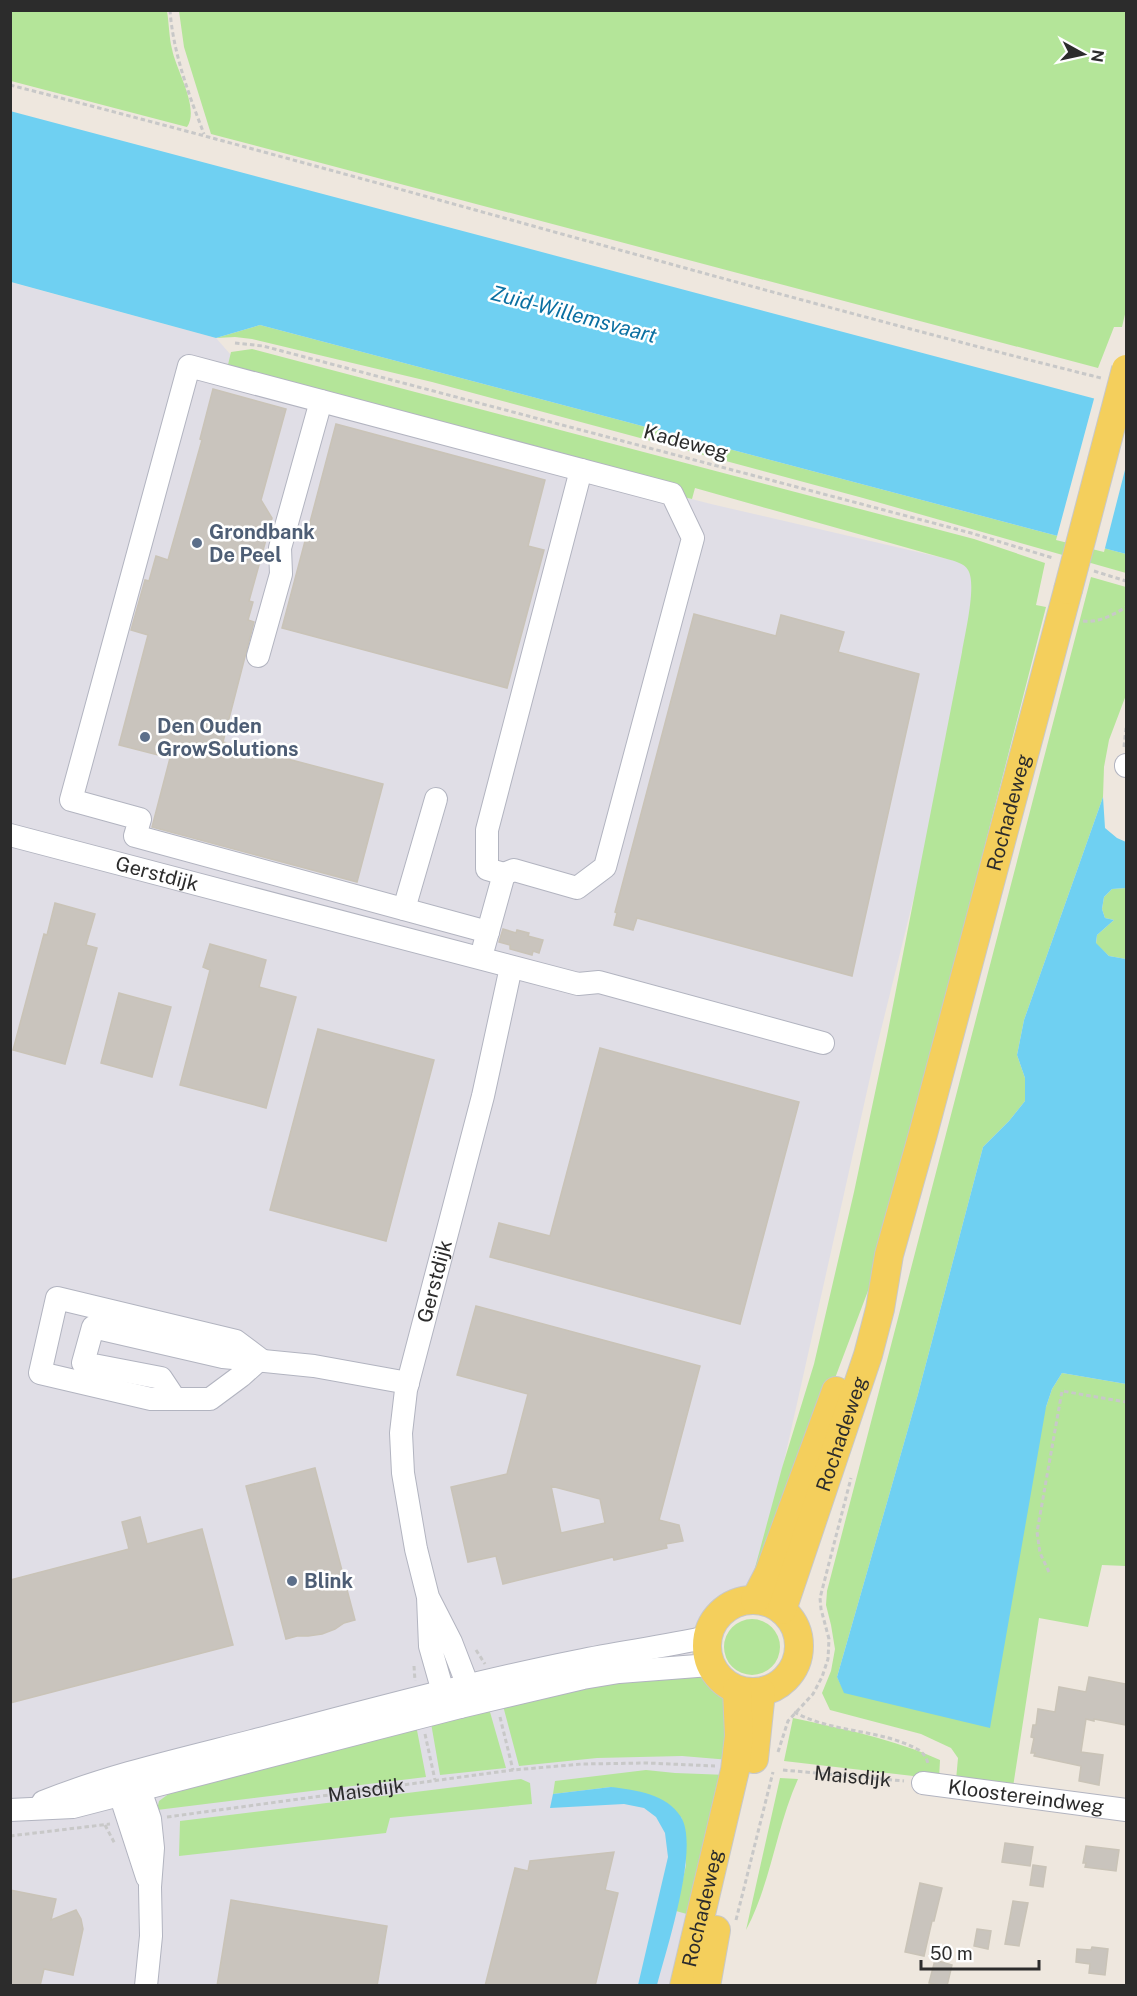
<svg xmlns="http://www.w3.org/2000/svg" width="1137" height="1996" font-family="'Public Sans',sans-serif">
<rect width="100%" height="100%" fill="#eee7de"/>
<!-- industrial -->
<path fill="#e0dee6" d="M10 282 216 338 260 388 711 504 995 570 878 1042 759 1573 686 1640 727 1766 675 1985H11Z"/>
<!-- green -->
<path fill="#b4e599" d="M10 11H167C169 23 169 37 172 49 176 70 200 108 187 127L11 81Z
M179 11H1126V310L1122 327H1114L1098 368 211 134 184 47Z
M260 325 1126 554V573L863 498 432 382 252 339 235 337 216 338Z
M252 349 974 539 1045 563 1036 605 1046 607 877 1267 758 1582 749 1590 782 1468 814 1364 854 1192 887 1036 962 652C965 634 977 584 968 570 964 563 954 561 947 559L695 488 692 499 223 386 231 352Z
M1091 577 1126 587V695L1109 740 1104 767 1103 797 1024 1020 1017 1055 1025 1078V1101L1009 1121 983 1147 918 1394 837 1677 845 1693 1046 1407 1052 1389 1062 1373 1126 1384V1566L1102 1565 1088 1627 1039 1618 1013 1787 956 1780 958 1758 951 1748 921 1734 830 1710 822 1693 831 1671 835 1649 831 1625 826 1605 827 1591Z
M1126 888V959L1109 956 1096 944 1097 935 1114 920 1105 918 1102 909 1104 897 1112 889Z
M724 1647a28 28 0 1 1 56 0a28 28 0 1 1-56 0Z
M696 1672 714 1681 726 1695 730 1760 682 1756 597 1758 519 1766 502 1702 511 1698Z
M484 1707 490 1712 506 1768 440 1775 431 1723Z
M793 1718C843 1729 894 1739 940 1760L939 1779 784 1761Z
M416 1725 426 1777 157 1810 159 1801 170 1793Z
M646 1770 675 1773 728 1775 694 1916 676 1911 686 1865 682 1818 611 1787 553 1794 555 1781Z
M780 1778 798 1779C776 1828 771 1883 746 1930Z
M521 1779 530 1783 532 1804 390 1818 386 1833 179 1856 180 1821Z"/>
<!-- water -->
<path fill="#6fd0f2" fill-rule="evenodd" d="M10 111 1126 407 1092 410 1089 419 1126 429V554L260 325 216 338 11 282ZM1064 516 1109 529 1106 538 1061 525Z
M1103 797 1105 828 1117 838 1126 842V888L1112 889 1104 897 1102 909 1105 918 1114 920 1097 935 1096 943 1109 956 1126 959V1384L1062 1373 1052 1389 1046 1407 990 1728 844 1693 837 1677 918 1394 983 1147 1009 1121 1025 1101V1078L1017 1055 1024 1020Z
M611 1787C636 1790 667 1794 681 1817 700 1847 666 1951 657 1985H638L668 1857 665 1833 656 1817 644 1808 624 1804 550 1808 553 1794Z"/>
<!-- pier -->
<path fill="#eee7de" d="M1095 395 1126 404V422L1094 414 1093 417 1126 426V466L1104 552 1056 540Z"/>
<!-- building -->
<path fill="#c9c4bd" stroke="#c9c3b7" stroke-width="1.5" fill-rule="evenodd" d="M213 389 286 409 261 500 272 518 249 601 253 602 248 620 254 622 223 742 383 784 357 882 152 827 170 758 119 745 148 635 131 630 145 580 149 581 156 556 168 560 202 440 200 439Z
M336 424 545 480 528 546 544 550 507 688 282 628Z
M694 614 776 636 781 615 844 632 838 652 919 674 852 976 637 918 633 930 614 925 617 913 615 912Z
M55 903 95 914 86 945 97 948 65 1064 13 1050 44 934 47 935Z
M503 929 516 933 517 930 529 933 528 936 543 940 539 953 533 951 532 955 510 949V945L499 942Z
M210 944 266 960 259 987 296 997 266 1108 180 1085 210 970 203 967Z
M119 993 171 1007 152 1077 101 1063Z
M318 1029 434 1060 386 1241 270 1210Z
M600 1048 799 1102 740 1324 490 1257 499 1223 550 1236Z
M476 1306 700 1366 659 1520 679 1525 683 1541 666 1544 667 1548 614 1560 613 1557 503 1584 496 1556 468 1562 451 1487 507 1474 528 1394 457 1375ZM551 1486 600 1499 605 1523 561 1533Z
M315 1468 355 1620 344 1623 335 1629 322 1634 308 1636H297L286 1639 246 1486Z
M140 1517 147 1544 202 1529 233 1645 10 1703V1580L129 1549 122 1522Z
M1089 1677 1126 1684V1725L1094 1719V1721L1086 1719 1081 1752 1103 1755 1099 1785 1079 1781 1081 1766 1034 1756 1035 1753H1031L1034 1738 1031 1737 1033 1725H1036L1038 1709 1055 1712 1059 1687 1086 1692Z
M1005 1843 1033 1847 1030 1866 1002 1862Z
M1086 1846 1119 1850 1116 1871 1085 1867 1086 1863H1083Z
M614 1852 605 1890 618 1893 595 1986H485L515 1868 528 1871 530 1861Z
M1033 1865 1046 1867 1043 1887 1030 1885Z
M920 1883 942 1888 934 1921H932L924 1956 905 1952Z
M10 1890 56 1899 51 1920 76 1910 81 1919 83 1929 73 1975 44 1969 40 1986H10Z
M231 1900 387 1926 377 1986H217Z
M1013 1901 1028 1903 1019 1946 1005 1944Z
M977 1929 991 1931 988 1949 974 1946Z
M1092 1947 1108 1949 1105 1975 1089 1973 1090 1964 1076 1962 1077 1949 1091 1950Z
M935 1960 952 1965 947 1986 929 1983Z"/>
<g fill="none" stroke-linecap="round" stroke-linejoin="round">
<!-- minor casing -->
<g stroke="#b2b4c0" stroke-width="24">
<g id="minor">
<path d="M258 656 281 574 280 548 321 401"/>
<path d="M1126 765V766"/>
<path id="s3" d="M10 835 578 984 599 982 823 1043"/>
<path d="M404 909 436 799"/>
<path d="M488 932 135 836 140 819 71 800 189 366 672 494 693 538 605 867 577 888 514 870 504 874"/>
<path d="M484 946 504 874 487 869V830L581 470"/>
<path d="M57 1298 236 1341 260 1359 241 1376 210 1399H151L40 1373Z"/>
<path d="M175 1399 161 1378 83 1363 93 1327 223 1357 314 1366 408 1383"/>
<path id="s4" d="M428 1597 451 1642 468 1686 460 1707 443 1692 430 1646 428 1597 416 1549 403 1473 401 1433 406 1390 483 1096 511 967"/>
<path d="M123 1780 120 1794 147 1877"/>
<path d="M129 1781 140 1790 150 1819 153 1848 150 1887 151 1936 146 1986"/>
<path id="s5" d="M923 1783 1126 1810"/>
<path d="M43 1802C110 1775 182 1759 252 1741 360 1713 468 1683 578 1661 621 1652 664 1647 707 1637"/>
<path d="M10 1810 73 1807 460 1707 583 1678 619 1672 710 1665"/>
</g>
</g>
<!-- major casing -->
<g stroke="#c8c8c8" stroke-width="30">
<g id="major">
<circle cx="753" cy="1646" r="46"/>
<path d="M755 1600 769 1573 836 1391"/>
<path id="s6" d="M782 1610 868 1355 880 1309 889 1255 923 1134 1068 590"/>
<path d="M754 1759 761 1692"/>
<path id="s7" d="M684 1986 735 1770 739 1736 737 1690"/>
<path d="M706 1986 716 1930"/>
</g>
</g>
<!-- path -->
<g stroke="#c8c8c8" stroke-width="3" stroke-dasharray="4.5 3" stroke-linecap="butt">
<path d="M170 10C173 53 189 95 204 134"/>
<path d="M10 85C375 178 736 287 1101 378"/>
<path d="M235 343 263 346 971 533 1053 558"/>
<path d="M1094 571 1126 581"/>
<path d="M1083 621C1098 623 1113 615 1126 607"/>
<path d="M1124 747 1126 728"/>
<path d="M1049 1572 1040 1553 1037 1532 1062 1391 1126 1402"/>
<path d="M476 1650 485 1664"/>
<path d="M414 1666 415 1681"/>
<path d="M794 1712C832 1733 880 1729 917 1749 923 1752 927 1758 928 1764"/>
<path d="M500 1717 513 1770"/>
<path d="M425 1734 435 1780"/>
<path d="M778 1752 788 1721 813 1694 822 1677 828 1659 829 1639 821 1609 820 1598 851 1478"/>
<path id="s1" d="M783 1770 904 1781"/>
<path id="s2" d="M167 1817 513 1770 582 1764 648 1763 715 1766"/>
<path d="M105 1825 115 1844"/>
<path d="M10 1836 110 1824"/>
<path d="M736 1920 773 1772"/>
</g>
<!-- minor -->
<use href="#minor" stroke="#fff" stroke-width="22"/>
<!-- major -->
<use href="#major" stroke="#f4cf5c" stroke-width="28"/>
<!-- major-bridge casing -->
<g stroke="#c8c8c8" stroke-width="30" stroke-linecap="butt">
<path id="major-bridge" d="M1068 590 1126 369"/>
</g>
<!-- major-bridge -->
<use href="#major-bridge" stroke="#f4cf5c" stroke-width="28"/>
</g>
<!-- markers -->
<g fill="#5c6f8a" stroke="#fff" stroke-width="2">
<circle cx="197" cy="543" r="6"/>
<circle cx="145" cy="737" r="6"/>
<circle cx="292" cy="1581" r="6"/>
</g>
<g text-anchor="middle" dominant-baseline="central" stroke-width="5" stroke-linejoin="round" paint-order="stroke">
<!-- street labels -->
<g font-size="20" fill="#2c2c2c" stroke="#fff">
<text transform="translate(686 442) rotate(15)">Kadeweg</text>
<text stroke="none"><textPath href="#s6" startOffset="830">Rochadeweg</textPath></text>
<text stroke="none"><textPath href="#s3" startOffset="152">Gerstdijk</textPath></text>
<text stroke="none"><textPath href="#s4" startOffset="562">Gerstdijk</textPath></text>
<text stroke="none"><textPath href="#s6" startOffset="186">Rochadeweg</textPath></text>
<text stroke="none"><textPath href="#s1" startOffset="70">Maisdijk</textPath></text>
<text stroke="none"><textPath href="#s2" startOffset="201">Maisdijk</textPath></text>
<text stroke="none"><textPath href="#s5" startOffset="104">Kloostereindweg</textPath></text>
<text stroke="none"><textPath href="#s7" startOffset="80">Rochadeweg</textPath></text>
</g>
<!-- service labels -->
<g font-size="20" font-weight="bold" fill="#4e5e75" stroke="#fff" text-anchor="start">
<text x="209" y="532">Grondbank<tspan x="209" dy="23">De Peel</tspan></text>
<text x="157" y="726">Den Ouden<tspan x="157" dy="23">GrowSolutions</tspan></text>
<text x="304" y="1581">Blink</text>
</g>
<!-- water labels -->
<g font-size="21" font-style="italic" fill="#0a6fa1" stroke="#fff">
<text transform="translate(574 314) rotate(15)">Zuid-Willemsvaart</text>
</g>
</g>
<!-- border -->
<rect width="1137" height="1996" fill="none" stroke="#2c2c2c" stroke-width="24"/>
<!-- north arrow -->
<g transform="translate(1083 54) rotate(98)" stroke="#ffffff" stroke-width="4.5" paint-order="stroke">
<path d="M0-4.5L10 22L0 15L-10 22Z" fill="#2c2c2c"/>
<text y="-9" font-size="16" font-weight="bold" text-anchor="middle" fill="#2c2c2c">N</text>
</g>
<!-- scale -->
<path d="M921 1960v9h118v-9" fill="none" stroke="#2c2c2c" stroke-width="3"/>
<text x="930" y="1960" font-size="18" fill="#2c2c2c" stroke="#ffffff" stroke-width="4.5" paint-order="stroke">50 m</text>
</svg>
